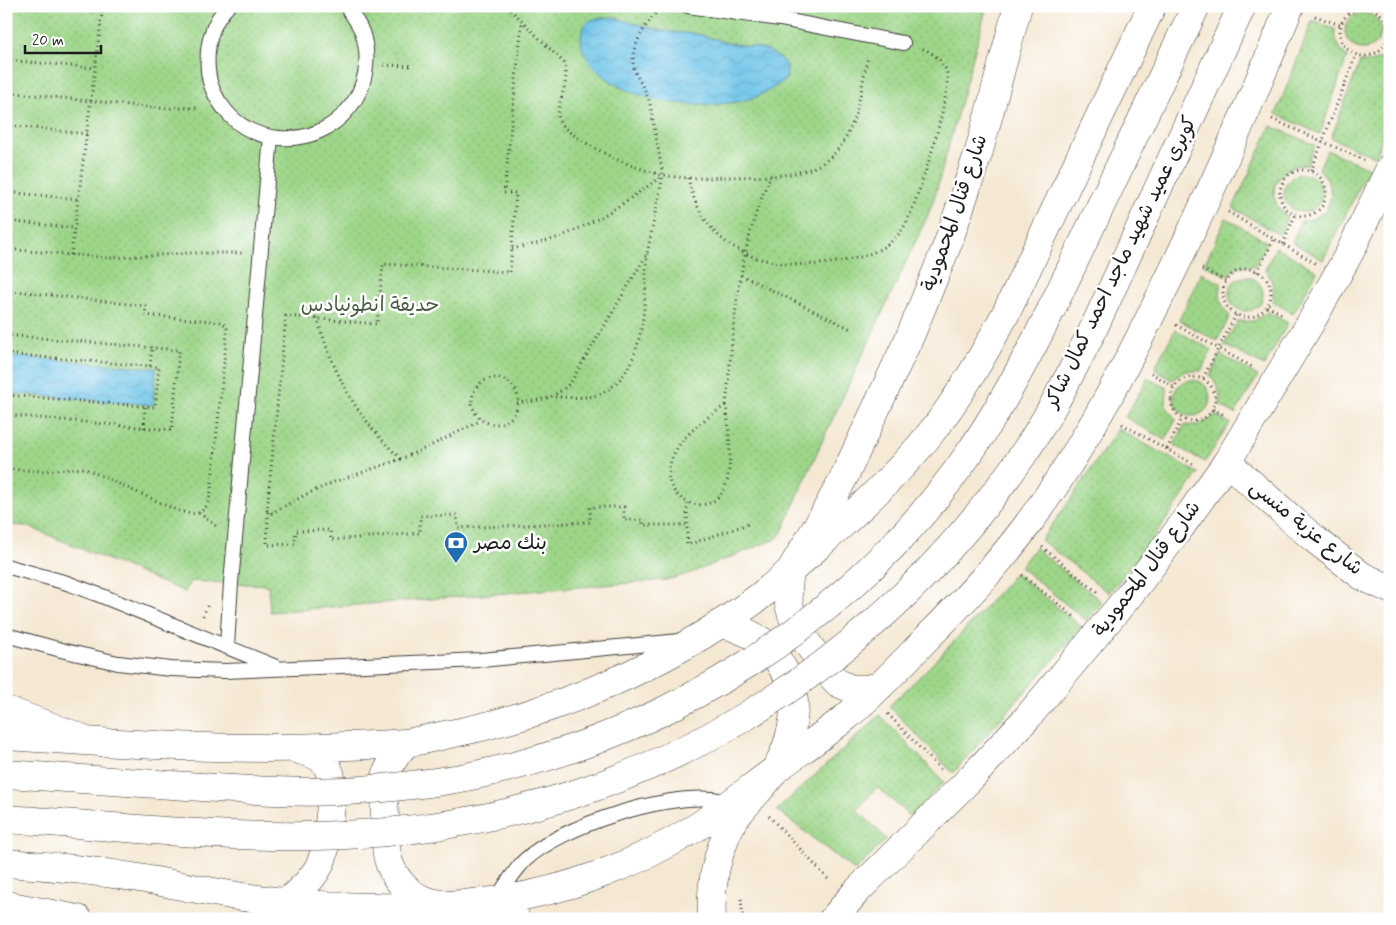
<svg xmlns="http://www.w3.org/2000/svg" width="1396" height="925" font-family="Mynerve,'Playpen Sans Arabic',sans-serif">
<defs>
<pattern id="green-dots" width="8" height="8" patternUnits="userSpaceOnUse" patternTransform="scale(1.25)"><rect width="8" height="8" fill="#9dd689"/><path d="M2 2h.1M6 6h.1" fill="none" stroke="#87b776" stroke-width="1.8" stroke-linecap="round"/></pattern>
<pattern id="water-waves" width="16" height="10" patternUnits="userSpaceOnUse" patternTransform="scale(1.25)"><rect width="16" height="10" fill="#6bc3e8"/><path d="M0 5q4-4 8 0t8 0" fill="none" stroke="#5ca7c6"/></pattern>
</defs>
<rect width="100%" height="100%" fill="#fff"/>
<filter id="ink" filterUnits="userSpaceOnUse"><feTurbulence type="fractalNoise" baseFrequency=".02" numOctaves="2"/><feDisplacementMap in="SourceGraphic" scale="10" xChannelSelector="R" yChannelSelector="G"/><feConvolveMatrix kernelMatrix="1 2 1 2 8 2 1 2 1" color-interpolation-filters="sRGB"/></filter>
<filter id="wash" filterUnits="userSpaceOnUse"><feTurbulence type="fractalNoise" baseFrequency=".0096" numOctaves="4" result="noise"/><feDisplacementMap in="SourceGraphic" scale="20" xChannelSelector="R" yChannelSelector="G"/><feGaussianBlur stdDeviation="1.12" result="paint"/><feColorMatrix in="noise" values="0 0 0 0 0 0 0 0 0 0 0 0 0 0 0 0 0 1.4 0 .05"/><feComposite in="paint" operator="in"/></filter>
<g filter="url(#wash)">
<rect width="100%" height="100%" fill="#f5e8d3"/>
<!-- green -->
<path fill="url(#green-dots)" stroke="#5c7952" d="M6 6H987L934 199 927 217 820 446 781 534 776 539 688 574 666 580 270 612 268 585 190 581 185 592 27 526 6 525Z
M1345 31a18 18 0 1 1 36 0a18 18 0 1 1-36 0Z
M1312 21 1335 29C1335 41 1339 48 1347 57L1320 134 1276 114Z
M1390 50V120L1375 157 1331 138 1360 62C1372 63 1382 60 1390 50Z
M1271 126 1315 145 1307 164C1276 166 1262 195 1287 217L1280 235 1233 208Z
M1327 150 1369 168 1323 260 1292 242 1301 221C1332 219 1340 190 1319 169Z
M1284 193a19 19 0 1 1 38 0a19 19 0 1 1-38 0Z
M1226 218 1267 242 1255 266H1239L1226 275 1204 265Z
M1276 247 1317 271 1293 314 1272 301C1275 289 1273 280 1265 270Z
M1201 273 1221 283C1219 297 1220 306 1230 316L1217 341 1179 320Z
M1229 294a17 17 0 1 1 34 0a17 17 0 1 1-34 0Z
M1268 312 1288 323 1264 366 1224 345 1238 321H1254Z
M1175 330 1212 350 1201 371H1185L1172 380 1154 369Z
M1220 354 1258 376 1235 414 1220 405C1221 393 1218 385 1210 376Z
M1148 378 1167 388 1166 406 1176 420 1165 440 1125 417Z
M1174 398a18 18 0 1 1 36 0a18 18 0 1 1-36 0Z
M1215 415 1230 423 1205 462 1174 445 1185 425C1197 426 1206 424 1215 415Z
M1118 429 1198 473C1171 515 1141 555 1109 593L1041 540 1068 503Z
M1035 548 1102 602 1087 621 1020 567Z
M1015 573 1082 627 953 773 889 706C934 664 975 620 1015 573Z
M880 715 944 782 910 816 877 787 857 810 887 839 855 871 777 810Z"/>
<!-- water -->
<path fill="url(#water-waves)" stroke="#447082" d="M613 17 662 31 698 34 728 43 755 47 769 51 781 59 787 67 786 79C773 89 758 98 741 101 704 109 648 104 615 84 598 73 576 54 582 32 583 27 586 23 591 20 597 17 606 18 613 17Z
M6 356 156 368 153 405 6 393Z"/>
</g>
<g filter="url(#ink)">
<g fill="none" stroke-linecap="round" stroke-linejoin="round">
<!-- service casing -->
<g stroke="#3d3b37" stroke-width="16">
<path id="service" d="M228 6C211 23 206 47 208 70 209 85 216 99 226 111 239 127 258 136 279 138 337 143 381 88 362 32 358 22 352 14 346 6
M688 6 780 19 903 43
M6 566 67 583 102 596 276 667
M6 635 65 651 118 663 171 669 225 671 481 660 680 641
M227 646 231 583 271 137
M496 900C505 886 513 872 525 860 561 826 663 794 712 799 718 800 725 802 731 804"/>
</g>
<!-- minor casing -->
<g stroke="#3d3b37" stroke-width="29">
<path id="minor" d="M1227 462 1313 538 1362 576 1390 589"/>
</g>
<!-- tertiary casing -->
<g stroke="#3d3b37" stroke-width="29">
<path id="tertiary" d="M6 710 79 737
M6 905 78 919"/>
</g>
<!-- secondary casing -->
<g stroke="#3d3b37" stroke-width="29">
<path id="secondary" d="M1051 310 1196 6
M1092 332 1242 6
M880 686 866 689H852L838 683 827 671 803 637 794 621 789 605 788 588 790 571 822 518 844 477 911 334 948 243 979 151 1018 6
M6 736C119 743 233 752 346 746 366 745 386 745 405 743 418 741 432 738 445 735 555 714 665 666 755 600 783 579 809 554 835 531 867 502 898 473 926 439 958 400 983 356 1007 311L1152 6
M406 743C382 770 383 783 385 817 385 831 385 846 388 859 393 877 406 892 422 899 433 904 445 904 456 906 477 910 497 913 516 919
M6 863C53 866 99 871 145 879 183 886 219 894 257 899 335 909 415 910 493 901 564 892 636 865 697 827 724 809 749 789 775 770 798 753 822 736 845 718 874 694 900 666 926 639 961 604 996 567 1025 528 1087 445 1132 355 1177 262 1217 178 1255 93 1290 6
M286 902C299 892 314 879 321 862 327 849 332 802 332 787 332 778 329 768 324 761 317 754 305 752 296 749
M712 919C710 889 715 861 727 833 738 808 761 792 775 770 790 746 800 709 790 682 788 675 782 668 779 662 775 657 773 650 768 646 754 634 738 628 721 623
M833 919 856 892 971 778 1027 718 1131 593 1180 528 1227 462 1311 322 1350 252 1390 168"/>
</g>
<!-- path -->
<path stroke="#3d3b37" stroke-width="3" stroke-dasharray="1 4" stroke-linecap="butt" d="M507 6 564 63C572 85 552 107 560 122 564 130 576 136 583 141 609 157 633 168 663 175 684 179 706 178 727 177 751 176 777 178 799 172 808 170 817 167 824 162 857 140 860 92 868 56
M1340 32a24 24 0 1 1 48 0a24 24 0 1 1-48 0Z
M1315 16 1340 25
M6 60 95 68
M384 65 413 66
M6 92 157 108H200
M1272 119 1364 160
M6 125 87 134
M1383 143 1390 129
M1280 193a23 23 0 1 1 46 0a23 23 0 1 1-46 0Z
M1311 171 1356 55
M688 178C704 250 762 271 830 263 852 260 876 255 893 240 898 235 902 231 905 225 917 205 952 93 947 73 944 61 932 52 921 48
M6 192 78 199
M1228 212 1315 263
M6 221 74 228
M1283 244 1295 215
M6 249 110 258 188 253H242
M512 249C525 246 537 244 550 240 591 227 628 201 663 175
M71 255 103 6
M1202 269 1226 281
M1223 293a24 24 0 1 1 48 0a24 24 0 1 1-48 0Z
M1257 272 1274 239
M741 275 853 330
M6 290 146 306 145 315 222 322 227 327V332L211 491C207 516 195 517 174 509L84 468 41 471 6 469
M1267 306 1284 315
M317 318C336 379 355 415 401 459
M1176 325 1254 368
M6 335 179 350 172 430 6 415
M6 354 159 367 155 407 6 395
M150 366 152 348
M1151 373 1174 387
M1171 399a22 22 0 1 1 44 0a22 22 0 1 1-44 0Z
M1203 378 1236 315
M472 401a23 23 0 1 1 46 0a23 23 0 1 1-46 0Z
M555 397C571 397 589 400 604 392 647 369 645 296 647 254
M517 403C541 400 554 400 571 382L647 254 663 175 650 104C647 92 640 83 635 72 627 49 647 21 663 6
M726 405C729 427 734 468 724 489 709 520 664 501 669 469 674 440 703 420 726 405Z
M726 405C734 325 737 250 771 175
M1213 409 1224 415
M482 420 430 446 401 459 334 482 305 495 272 513 267 510 286 316 377 324 383 264 510 272 516 193H504L522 22
M1122 424 1193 464
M144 428 145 407
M1167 449 1182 419
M687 503V545L751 523
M268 512 267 545 295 544 296 531 330 530 331 540 420 533V516L457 515 458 528 590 522V507H624V520H643V525H686
M199 513 216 526
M1042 547 1097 592
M1022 575 1076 618
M203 616 208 604
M888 714 942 771
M769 816 830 881
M741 899 743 919"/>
<!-- service -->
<use href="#service" stroke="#fff" stroke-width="14"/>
<!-- minor -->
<use href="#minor" stroke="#fff" stroke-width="28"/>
<!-- tertiary -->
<use href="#tertiary" stroke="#fff" stroke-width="28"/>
<!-- secondary -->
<use href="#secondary" stroke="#fff" stroke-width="28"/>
<!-- secondary-bridge casing -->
<g stroke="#3d3b37" stroke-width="29" stroke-linecap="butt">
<path id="secondary-bridge" d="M6 774C66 778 126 782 187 786 244 790 303 794 361 790 396 787 431 784 466 777 664 738 851 622 968 455 1000 409 1026 360 1051 310
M6 819C133 827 260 844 387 832 650 808 872 671 1022 456 1049 417 1070 374 1092 332"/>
</g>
<!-- secondary-bridge -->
<use href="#secondary-bridge" stroke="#fff" stroke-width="28"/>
</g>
</g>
<!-- icons -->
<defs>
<g id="bank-pin" transform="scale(1.25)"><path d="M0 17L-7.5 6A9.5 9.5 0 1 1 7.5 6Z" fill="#1f6fb2" stroke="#fff"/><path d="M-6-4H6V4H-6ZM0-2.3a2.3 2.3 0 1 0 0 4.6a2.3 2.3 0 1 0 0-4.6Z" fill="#fff"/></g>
</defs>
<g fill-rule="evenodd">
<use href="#bank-pin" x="456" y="543"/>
</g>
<g text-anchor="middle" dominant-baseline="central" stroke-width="5" stroke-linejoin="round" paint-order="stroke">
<!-- street labels -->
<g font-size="20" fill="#1c1c1c" stroke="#fff">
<text transform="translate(955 213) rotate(-71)">شارع قنال المحمودية</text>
<text transform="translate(1121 262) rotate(-64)">كوبرى عميد شهيد ماجد احمد كمال شاكر</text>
<text transform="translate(1306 528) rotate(39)">شارع عزبة منسى</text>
<text transform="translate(1147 569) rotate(-53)">شارع قنال المحمودية</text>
</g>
<!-- park labels -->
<g font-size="20" fill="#495d42" stroke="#fff">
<text x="370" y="305">حديقة انطونيادس</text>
</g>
<!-- poi labels -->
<g font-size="20" fill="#1c1c1c" stroke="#fff" text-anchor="start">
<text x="474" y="543">بنك مصر</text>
</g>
</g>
<!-- margin -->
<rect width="1396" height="925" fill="none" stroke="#fff" stroke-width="25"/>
<!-- scale -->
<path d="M25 45v8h76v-8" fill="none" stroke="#1c1c1c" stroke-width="2.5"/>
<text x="32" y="45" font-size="15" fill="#1c1c1c" stroke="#ffffff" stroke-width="4" paint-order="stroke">20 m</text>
</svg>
